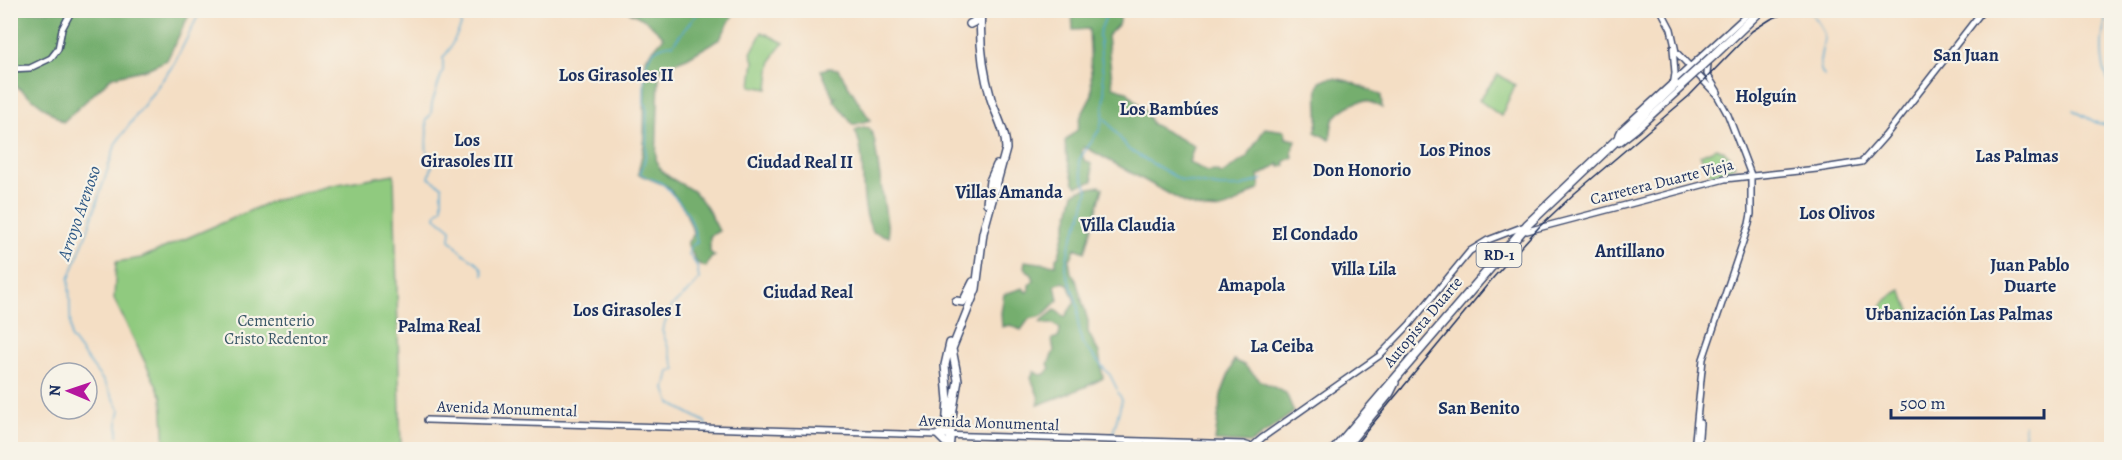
<svg xmlns="http://www.w3.org/2000/svg" width="2122" height="460" font-family="Alegreya,serif">
<rect width="100%" height="100%" fill="#f7f3e8"/>
<filter id="ink" filterUnits="userSpaceOnUse"><feTurbulence type="fractalNoise" baseFrequency=".0167" numOctaves="2"/><feDisplacementMap in="SourceGraphic" scale="12" xChannelSelector="R" yChannelSelector="G"/><feConvolveMatrix kernelMatrix="1 2 1 2 8 2 1 2 1" color-interpolation-filters="sRGB"/></filter>
<filter id="wash" filterUnits="userSpaceOnUse"><feTurbulence type="fractalNoise" baseFrequency=".008" numOctaves="4" result="noise"/><feDisplacementMap in="SourceGraphic" scale="24" xChannelSelector="R" yChannelSelector="G"/><feGaussianBlur stdDeviation="1.35" result="paint"/><feColorMatrix in="noise" values="0 0 0 0 0 0 0 0 0 0 0 0 0 0 0 0 0 1.4 0 .05"/><feComposite in="paint" operator="in"/></filter>
<g filter="url(#wash)">
<rect width="100%" height="100%" fill="#f4dec4"/>
<!-- green -->
<path fill="#90ca7f" stroke="#567c6e" stroke-width="1.5" d="M762 32 784 43C769 56 770 71 768 89L751 86 754 61 751 53Z
M1498 74 1515 85 1501 116 1479 100Z
M1716 148C1727 151 1730 156 1735 166L1712 176 1700 155Z
M394 174 401 449H165L162 397 114 299 116 262 141 258 272 201 333 185Z
M1901 290 1911 313 1878 312C1883 301 1890 295 1901 290Z"/>
<!-- forest -->
<path fill="#74ae6e" stroke="#486e66" stroke-width="1.5" d="M10 11H191L167 60 147 69 112 77 63 122 11 82Z
M628 11H735L720 39 687 58 663 67 660 71 659 78 656 161C663 178 678 181 693 191 703 199 711 215 717 227L719 231 710 236V252L715 256 711 258 706 267 697 263 687 243 694 234 684 208 667 186 638 174 644 145 645 59 664 37 647 21Z
M1072 11H1122L1118 25 1107 36 1113 87 1126 91 1144 109 1152 124 1194 146 1189 162 1207 172 1214 171 1222 174 1247 157 1265 128 1285 131 1286 138 1296 140 1292 151 1293 157 1284 162 1285 165 1280 167 1279 164 1263 174 1258 175 1260 188C1229 206 1225 217 1187 204L1085 147 1081 150 1084 160 1091 164 1093 181 1077 186 1074 183 1066 153 1065 141 1078 129 1079 120 1092 95 1089 29 1073 30Z
M829 68 838 69 870 120 853 125 833 99 836 97H833L821 70Z
M1334 78 1348 81 1381 95 1382 108C1376 105 1370 101 1364 101 1354 101 1337 112 1333 121 1331 127 1331 134 1330 140L1315 132C1323 115 1313 98 1320 81L1325 79Z
M863 127 869 128 874 138 889 237 873 232C856 201 869 162 855 130Z
M1100 186 1103 188 1085 252 1075 248 1071 258 1069 259 1071 273 1076 280 1088 321V332L1099 353 1103 378C1082 390 1060 396 1038 405L1039 398 1031 378 1034 371 1040 375 1045 374 1050 368 1048 364 1054 351 1052 339 1059 337 1060 329 1054 324H1046L1040 322 1055 310 1065 317 1075 302 1068 284 1062 282 1055 285 1058 300 1042 316 1029 319 1021 330 1010 325 1002 327 1001 313 1004 294 1023 288 1026 292 1029 291V285L1034 280 1032 275 1024 267 1025 261 1056 265V258L1059 255 1074 193 1080 190Z
M1234 360 1244 365 1261 381 1286 393 1294 412 1251 443 1215 441 1221 395Z"/>
<g fill="none" stroke-linecap="round" stroke-linejoin="round">
<!-- stream -->
<path stroke="#54a8d0" stroke-width="1.5" d="M458 10 461 26 449 50 443 58V70L432 103 431 114 426 120C429 137 422 149 432 166L429 178 442 186V208L437 212 436 217 451 229 450 240C455 244 459 251 464 254 472 260 483 264 483 275
M700 10 673 44C639 47 645 76 644 103L647 106C645 129 650 153 640 173 647 179 654 179 661 183 665 185 668 189 671 193 688 210 692 219 697 242L689 248V254L697 266 699 279 693 287 672 306 662 330 676 370 669 372 665 389 670 403 705 422 706 427
M1108 10 1099 34 1105 95 1103 115 1100 129 1079 160 1081 172 1088 190 1082 214 1070 244 1065 269 1078 306V323L1082 343 1110 375 1117 389
M1809 10C1814 19 1824 27 1824 37 1824 50 1815 63 1824 76
M2108 10C2100 37 2098 64 2112 89
M2073 110 2097 123 2112 126
M1104 117 1129 150 1181 180 1219 187H1240L1263 179
M118 435V418L120 410 104 382 71 338 69 279 89 227 116 143 174 64 201 10
M1112 437 1122 400 1118 392
M1110 450 1112 442
M2023 450 2025 425"/>
</g>
</g>
<g filter="url(#ink)">
<g fill="none" stroke-linecap="round" stroke-linejoin="round">
<!-- secondary casing -->
<g stroke="#3c496d" stroke-width="8">
<path id="secondary" d="M1661 10 1671 29 1676 52 1717 95 1728 115 1751 175V214L1749 224 1703 359 1694 450
M1673 48 1675 73 1674 80
M1708 64 1707 74 1718 92
M10 69 30 68 51 58 58 49 62 29 72 10
M1619 134 1621 130 1752 10
M1619 143 1637 129 1685 85
M1527 231 1725 179 1817 169 1862 162 1885 136 1983 10
M427 420 1243 444 1263 450
M1248 450 1262 438 1379 356 1409 325 1470 251 1488 240 1522 227
M1698 450 1700 423"/>
</g>
<!-- primary casing -->
<g stroke="#3c496d" stroke-width="10">
<path id="primary" d="M970 24 974 22 977 16
M987 203 990 181 997 165
M956 301 963 302 973 282
M946 430 948 400 945 365 950 343
M945 442 938 435 947 428
M949 450 953 409 958 380 952 349 976 289 983 233 1006 149C1006 131 996 115 991 99 983 72 979 39 981 10
M1343 450 1390 393 1395 383"/>
</g>
<!-- motorway casing -->
<g stroke="#3c496d" stroke-width="11">
<path id="motorway" d="M1715 54 1761 10
M1334 450 1527 225 1679 81"/>
</g>
<!-- secondary -->
<use href="#secondary" stroke="#fff" stroke-width="5"/>
<!-- primary -->
<use href="#primary" stroke="#fff" stroke-width="7"/>
<!-- motorway -->
<use href="#motorway" stroke="#fff" stroke-width="8"/>
<!-- rail -->
<path stroke="#1b2f5e" stroke-width="1.5" d="M1351 450 1493 278 1540 226 1575 193 1689 96 1752 31 1771 19 1793 10"/>
<!-- motorway-bridge casing -->
<g stroke="#3c496d" stroke-width="11" stroke-linecap="butt">
<path id="motorway-bridge" d="M1681 85 1715 54"/>
</g>
<!-- motorway-bridge -->
<use href="#motorway-bridge" stroke="#fff" stroke-width="8"/>
</g>
</g>
<g text-anchor="middle" dominant-baseline="central" stroke-width="4.5" stroke-linejoin="round" paint-order="stroke">
<!-- shield labels -->
<rect fill="#f7f3e8" stroke="#5d6a87" stroke-width="1.5" x="1476.5" y="243" width="45" height="24" rx="4.5"/>
<g font-size="15" font-weight="bold" fill="#1b2f5e">
<text x="1499" y="255">RD-1</text>
</g>
<!-- street labels -->
<g font-size="16" fill="#1b2f5e" stroke="#f7f3e8">
<text transform="translate(1662 182) rotate(-14)">Carretera Duarte Vieja</text>
<text transform="translate(1423 322) rotate(-50)">Autopista Duarte</text>
<text transform="translate(507 409) rotate(2)">Avenida Monumental</text>
<text transform="translate(989 423) rotate(2)">Avenida Monumental</text>
</g>
<!-- park labels -->
<g font-size="16" fill="#385666" stroke="#f7f3e8">
<text x="276" y="321">Cementerio<tspan x="276" dy="18">Cristo Redentor</tspan></text>
</g>
<!-- neighbourhood labels -->
<g font-size="18" font-weight="bold" fill="#1b2f5e" stroke="#f7f3e8">
<text x="1966" y="55">San Juan</text>
<text x="616" y="75">Los Girasoles II</text>
<text x="1766" y="96">Holguín</text>
<text x="1169" y="109">Los Bambúes</text>
<text x="467" y="140">Los<tspan x="467" dy="21">Girasoles III</tspan></text>
<text x="1455" y="150">Los Pinos</text>
<text x="2017" y="156">Las Palmas</text>
<text x="800" y="162">Ciudad Real II</text>
<text x="1362" y="170">Don Honorio</text>
<text x="1009" y="192">Villas Amanda</text>
<text x="1837" y="213">Los Olivos</text>
<text x="1128" y="225">Villa Claudia</text>
<text x="1315" y="234">El Condado</text>
<text x="1630" y="251">Antillano</text>
<text x="2030" y="265">Juan Pablo<tspan x="2030" dy="21">Duarte</tspan></text>
<text x="1364" y="269">Villa Lila</text>
<text x="1252" y="285">Amapola</text>
<text x="808" y="292">Ciudad Real</text>
<text x="627" y="310">Los Girasoles I</text>
<text x="1959" y="314">Urbanización Las Palmas</text>
<text x="439" y="326">Palma Real</text>
<text x="1282" y="346">La Ceiba</text>
<text x="1479" y="408">San Benito</text>
</g>
<!-- water labels -->
<g font-size="18" font-style="italic" fill="#2f5986" stroke="#f7f3e8">
<text transform="translate(79 213) rotate(-71)">Arroyo Arenoso</text>
</g>
</g>
<!-- margin -->
<rect width="2122" height="460" fill="none" stroke="#f7f3e8" stroke-width="36"/>
<!-- north arrow -->
<g transform="translate(69 391) rotate(272)"><circle r="28" fill="#f7f3e8" stroke="#9fa5b1" stroke-width="1.5"/>
<path d="M0-4.5L10 22L0 15L-10 22Z" fill="#b5179e"/>
<text y="-9" font-size="16" font-weight="bold" text-anchor="middle" fill="#1b2f5e">N</text>
</g>
<!-- scale -->
<path d="M1891 409v9h153v-9" fill="none" stroke="#1b2f5e" stroke-width="3"/>
<text x="1900" y="409" font-size="18" fill="#1b2f5e" stroke="#f7f3e8" stroke-width="4.5" paint-order="stroke">500 m</text>
</svg>
